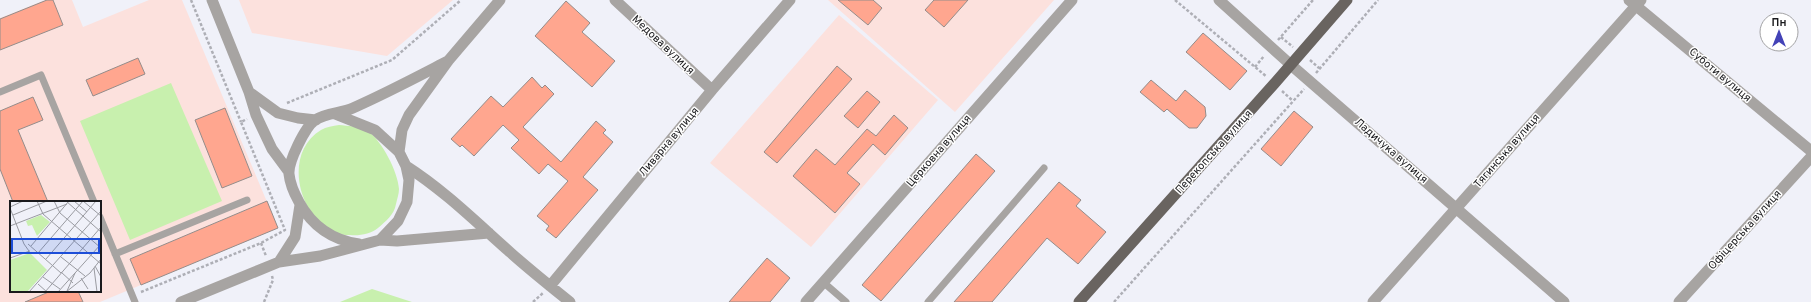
<svg xmlns="http://www.w3.org/2000/svg" width="1811" height="302" font-family="Overpass,sans-serif">
<rect width="100%" height="100%" fill="#f0f1f9"/>
<!-- education -->
<path fill="#fce1dd" fill-rule="evenodd" d="M45 0H72L83 27 149 0H182L278 228 100 302H0V18ZM11 202H100V291H11Z
M239 0H453L387 56 252 33Z
M828 0H1054L955 112Z
M839 15 938 100 811 247 710 163Z"/>
<!-- green -->
<path fill="#c8f0ae" d="M171 83 222 201 130 240 80 121Z
M339 125C348 126 359 126 368 131 382 141 398 172 399 189 399 194 397 199 396 204 394 215 386 221 378 228 371 234 359 236 350 235 345 235 337 235 332 232 298 214 283 153 321 130 326 127 333 126 339 125Z
M372 289 412 302H340Z"/>
<!-- building -->
<path fill="#ffa68f" stroke="#948c8a" d="M47 0H53L63 25 0 50V19Z
M838 0H873L882 8 868 25Z
M934 0H968L944 27 925 10Z
M566 1 590 23 582 32 615 61 592 87 535 36Z
M1203 33 1247 71 1230 90 1186 52Z
M138 58 145 74 93 96 86 80Z
M837 66 852 79 777 163 764 152Z
M532 77 542 88 545 85 554 94 523 127 561 162 596 121 606 130 603 133 613 142 583 177 598 190 556 238 546 230 549 226 537 216 568 181 548 164 539 174 511 148 519 140 503 125 474 156 462 145 460 147 451 139 491 96 503 107Z
M1151 80 1176 101 1185 90 1205 107 1206 116 1197 128H1189L1167 109 1164 112 1140 92Z
M867 91 880 102 858 128 844 116Z
M33 97 43 120 18 130 48 202H13L0 169V111Z
M225 108 252 176 222 188 195 120Z
M1294 111 1313 127 1281 166 1261 149Z
M894 115 908 128 885 155 873 144 847 173 860 184 835 213 793 176 816 149 835 165 867 129 876 136Z
M976 154 995 171 881 301 862 285Z
M1059 182 1081 200 1076 206 1106 232 1078 264 1047 238 992 302H954Z
M267 201 278 228 141 285 130 259Z
M767 258 790 278 770 302H729Z
M51 291H78L83 302H25Z"/>
<g fill="none" stroke-linecap="round" stroke-linejoin="round">
<!-- path -->
<path stroke="#aeafb6" stroke-width="2.5" stroke-dasharray="3 2" stroke-linecap="butt" d="M191 0 241 122
M1175 0 1267 77
M1281 37 1293 47
M1278 40 1313 0
M1310 60 1319 68
M1255 67 1264 56
M1316 73 1378 0
M1282 91 1293 101
M287 103 392 60 461 0
M261 243 266 256
M141 292 261 243 285 230 241 122 247 119
M264 302 273 280 272 276
M533 302 543 293
M1114 302 1304 89"/>
<!-- service -->
<path stroke="#a7a4a2" stroke-width="7" d="M0 92 41 75 94 202
M100 217 135 302
M115 254 247 200
M823 282 846 302
M928 302 1044 168"/>
<!-- minor -->
<path stroke="#a7a4a2" stroke-width="11" d="M212 0 249 92 256 115 272 149 289 172
M615 0 712 90
M1629 0 1811 151
M1291 65 1564 302
M249 92 278 113 298 118 316 120
M399 152 402 130 409 115 448 61 500 0
M406 166C445 191 477 223 511 253 530 270 550 286 570 302
M380 240 397 241 489 233
M359 244C332 240 312 226 299 202 294 193 290 184 289 174 288 162 305 127 315 120 326 113 342 113 353 108 385 94 417 77 448 61
M279 262 295 237 300 205
M550 286 712 90 790 0
M181 302 279 262 320 256 380 240 398 221 407 202 409 180 406 166 399 152 375 130 335 114
M806 302 1072 0
M1373 302 1641 0
M1679 302 1811 157"/>
<!-- tertiary -->
<path stroke="#a7a4a2" stroke-width="11" d="M1219 0 1291 65"/>
<!-- primary -->
<path stroke="#696460" stroke-width="11" d="M1079 302 1274 84 1347 0"/>
</g>
<g text-anchor="middle" dominant-baseline="central" stroke-width="3" stroke-linejoin="round" paint-order="stroke">
<!-- street labels -->
<g font-size="11" fill="#1a1a1d" stroke="#fff">
<text transform="translate(663 45) rotate(43)">Медова вулиця</text>
<text transform="translate(1720 75) rotate(40)">Суботи вулиця</text>
<text transform="translate(669 142) rotate(-50)">Ливарна вулиця</text>
<text transform="translate(939 151) rotate(-49)">Церковна вулиця</text>
<text transform="translate(1391 151) rotate(41)">Ладичука вулиця</text>
<text transform="translate(1507 151) rotate(-49)">Тягинська вулиця</text>
<text transform="translate(1214 152) rotate(-48)">Перекопська вулиця</text>
<text transform="translate(1745 230) rotate(-48)">Офіцерська вулиця</text>
</g>
</g>
<!-- overview -->
<g transform="translate(10 201)">
<rect width="91" height="91" fill="#f0f1f9"/>
<path d="M31 14 40 21 27 35 22 24 18 25 16 20ZM20 52 37 69 17 91H0V59Z" fill="#c8f0ae"/>
<path fill="none" stroke="#9a9ba1" stroke-width="1" d="M27 0 33 13 91 63M44 0 50 12 91 47M56 0 91 31M64 0 77 11M73 0 91 15M0 6 13 0M0 7 14 43 19 50M3 14 37 0M0 25 57 3M18 43 51 72M21 45 59 0M28 52 73 0M51 56 75 75M0 57 20 50M36 58 86 0M85 65 91 76M84 67 87 91M51 71 63 82M33 76 50 88M71 77 78 88M28 83 37 91M57 90 65 72M19 91 91 10M35 91 91 26M48 91 91 43M56 91 80 72 91 58"/>
<path fill="#1d4ed8" fill-opacity="0.15" stroke="#1d4ed8" stroke-width="2" d="M2 38H89V52H2Z"/>
<rect width="91" height="91" fill="none" stroke="#1a1a1d" stroke-width="2"/>
</g>
<!-- north arrow -->
<g transform="translate(1779 32)"><circle r="19" fill="#ffffff" stroke="#a3a3a5"/>
<path d="M0-3L7 15L0 10L-7 15Z" fill="#4342b7"/>
<text y="-6" font-size="11" font-weight="bold" text-anchor="middle" fill="#1a1a1d">Пн</text>
</g>
</svg>
